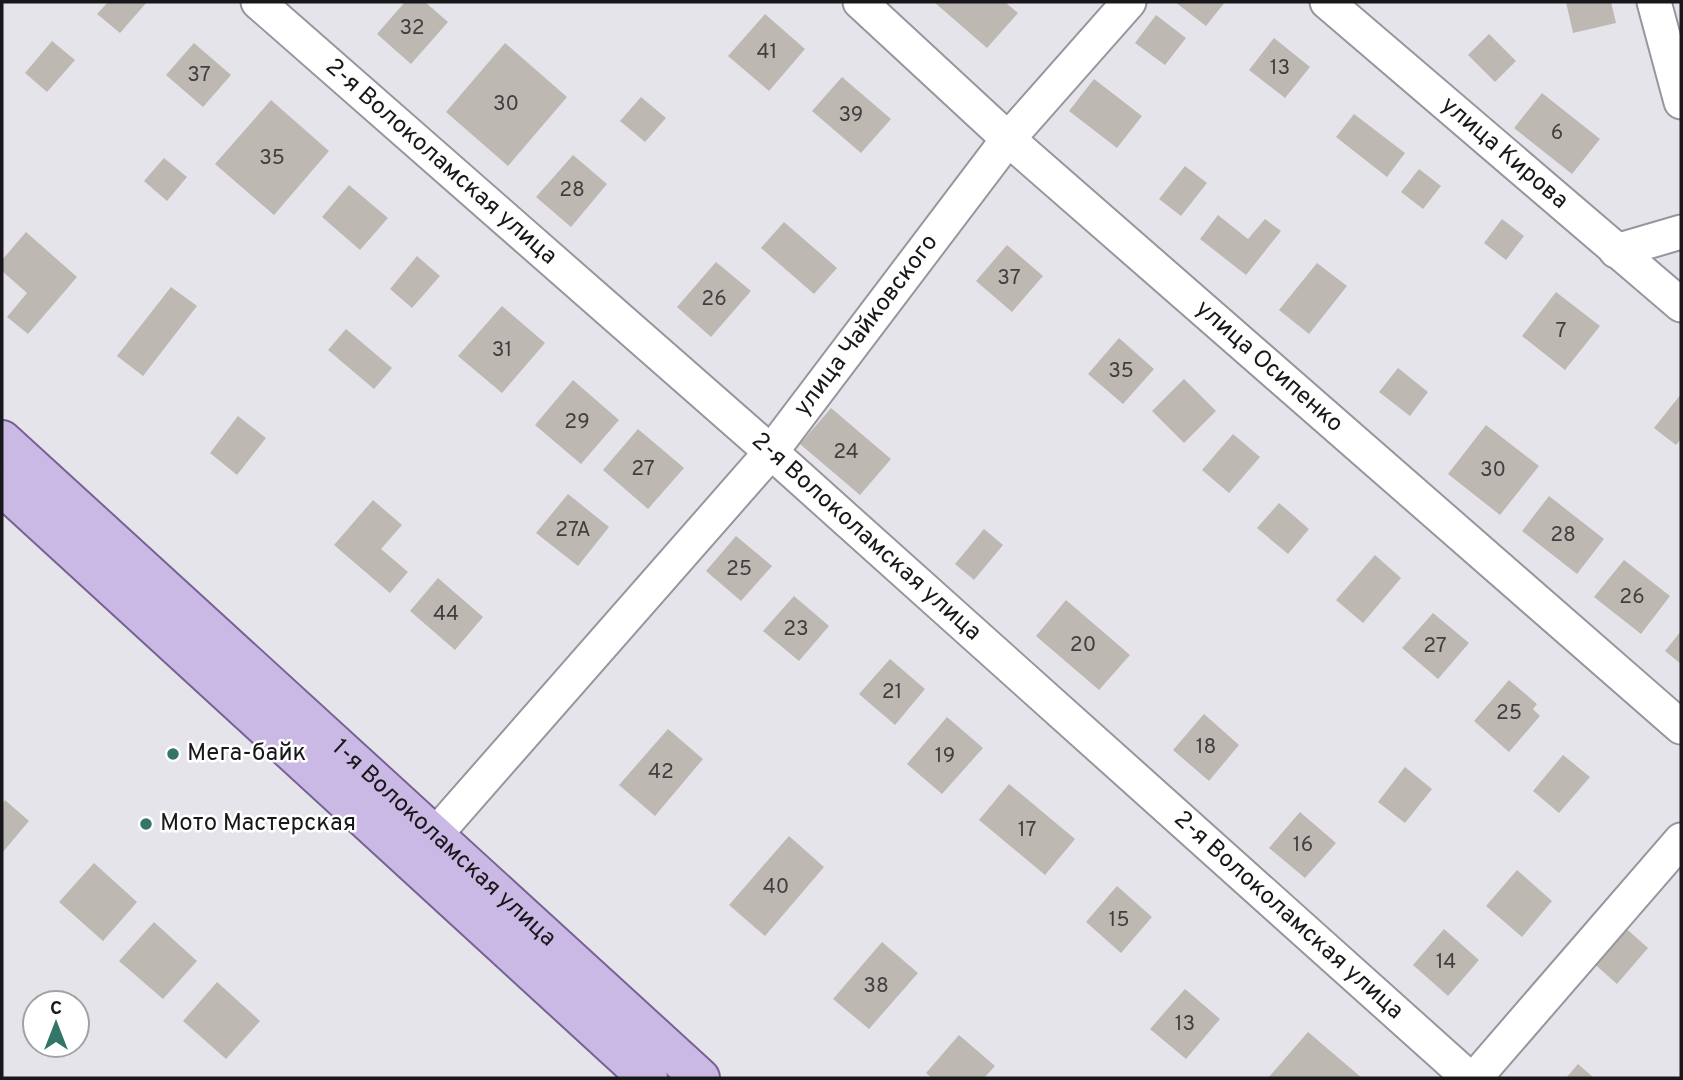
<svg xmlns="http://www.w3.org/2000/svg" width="1683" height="1080" font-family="Overpass,sans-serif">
<rect width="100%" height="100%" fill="#e6e4eb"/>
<!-- building -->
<path fill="#beb8b3" d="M108 2H147L120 33 97 14Z
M405 2H425L448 22 411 64 377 34Z
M934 2H1005L1018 13 987 48Z
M1175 2H1225L1206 26Z
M1566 2H1611L1616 23 1573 33Z
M765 14 805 49 769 91 728 56Z
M1156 15 1186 38 1165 65 1135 43Z
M1489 34 1516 61 1495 82 1468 55Z
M1274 38 1310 67 1285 98 1249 70Z
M52 41 75 60 47 92 25 73Z
M194 43 231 75 203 107 166 75Z
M505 43 567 97 508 166 446 112Z
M842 77 891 119 861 153 812 111Z
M1094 79 1142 116 1117 148 1069 111Z
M1542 93 1600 139 1572 174 1514 128Z
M641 97 666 118 645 142 620 121Z
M271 100 329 151 274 215 215 164Z
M1354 114 1405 153 1387 177 1336 137Z
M573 155 607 184 571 227 536 197Z
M164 158 187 177 167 201 144 181Z
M1185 166 1207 183 1181 216 1159 199Z
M1419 169 1441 186 1423 209 1401 192Z
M349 185 388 218 360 250 322 217Z
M1218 215 1248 239 1265 219 1281 231 1246 275 1200 239Z
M1502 219 1524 236 1506 260 1484 243Z
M784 222 837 268 814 294 761 248Z
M26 232 77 277 28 334 7 317 27 293 2 271V260Z
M1007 245 1043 276 1012 312 976 281Z
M417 256 440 276 412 308 390 289Z
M716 262 751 291 711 337 677 307Z
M1317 263 1347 286 1309 334 1279 310Z
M171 287 197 306 143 376 117 356Z
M1556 292 1600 326 1565 370 1522 336Z
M502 306 545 343 502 393 458 356Z
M346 329 392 368 374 389 328 350Z
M1119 338 1154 369 1123 404 1088 374Z
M1398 368 1428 392 1410 416 1379 392Z
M1184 379 1216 411 1184 443 1152 411Z
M573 380 619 420 581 464 535 425Z
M1681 394V439L1676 445 1654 428Z
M831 408 891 459 860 495 800 444Z
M238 416 266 438 237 475 210 453Z
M1486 425 1539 466 1500 515 1448 474Z
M638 429 684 468 648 509 603 470Z
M1233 434 1260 457 1229 493 1202 470Z
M568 494 609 527 578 566 536 533Z
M1549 496 1604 539 1577 574 1522 531Z
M373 500 402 525 381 549 408 572 390 593 334 545Z
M1279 503 1309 529 1288 554 1257 528Z
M984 529 1003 545 974 580 955 564Z
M736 536 772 566 741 601 706 571Z
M1375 555 1401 578 1363 623 1336 600Z
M1624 560 1670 596 1641 634 1594 597Z
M438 578 483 617 455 650 410 611Z
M794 596 829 626 799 661 763 631Z
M1066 600 1130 655 1099 690 1036 636Z
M1433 613 1469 643 1438 679 1402 648Z
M1681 631V664L1665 651Z
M890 659 925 689 895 725 859 694Z
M1509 680 1537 704 1533 709 1540 716 1509 752 1474 721Z
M1204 714 1239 745 1209 781 1173 750Z
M947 717 983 748 942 794 907 764Z
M668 729 703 759 655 816 619 785Z
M1563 755 1590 777 1559 813 1533 791Z
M1405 767 1432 789 1405 823 1378 802Z
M1009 784 1075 839 1045 875 979 820Z
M5 800 29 821 2 853V805Z
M1300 812 1336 843 1305 878 1269 848Z
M789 836 824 867 765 936 729 905Z
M94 863 137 902 103 941 59 902Z
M1517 870 1552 901 1522 937 1486 906Z
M1117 886 1152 917 1121 953 1086 922Z
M154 922 197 961 163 999 119 961Z
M1621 924 1648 948 1617 984 1590 960Z
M1444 929 1479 960 1448 996 1413 965Z
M882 942 918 973 869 1029 833 999Z
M217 982 260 1021 226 1059 183 1021Z
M1185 989 1220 1019 1186 1059 1150 1029Z
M1308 1032 1362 1078H1268Z
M959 1035 995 1066 984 1078H932L926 1073Z
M1578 1064 1594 1078H1566Z"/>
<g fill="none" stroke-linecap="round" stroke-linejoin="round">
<!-- minor casing -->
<g stroke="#98959c" stroke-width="37">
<g id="minor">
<path id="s1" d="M258 2 771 452 1469 1078"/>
<path id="s2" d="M860 2 1008 139 1681 727"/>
<path id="s3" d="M1327 2 1681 305"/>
<path d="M1654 2 1681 102"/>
<path d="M1616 251 1681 232"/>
<path id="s4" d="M435 835 771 452 1008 139 1129 2"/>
<path d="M1475 1078 1681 840"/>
</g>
</g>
<!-- major casing -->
<g stroke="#766293" stroke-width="42">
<g id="major">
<path id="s5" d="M2 440 700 1078"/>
<path d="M2 486 648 1078"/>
</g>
</g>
<!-- minor -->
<use href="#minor" stroke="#fff" stroke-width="33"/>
<!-- major -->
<use href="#major" stroke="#cbb9e5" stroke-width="38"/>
</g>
<!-- markers -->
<g fill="#337667" stroke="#fff" stroke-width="2.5">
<circle cx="173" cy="754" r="7"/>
<circle cx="146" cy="824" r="7"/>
</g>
<g text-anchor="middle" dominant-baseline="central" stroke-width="5" stroke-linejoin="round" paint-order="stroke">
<!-- number labels -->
<g font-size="21" fill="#423f40">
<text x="412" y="28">32</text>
<text x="767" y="52">41</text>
<text x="1280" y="68">13</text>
<text x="199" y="75">37</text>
<text x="506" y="104">30</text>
<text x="851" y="115">39</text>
<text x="1557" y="133">6</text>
<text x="272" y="158">35</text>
<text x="572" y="190">28</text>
<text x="1009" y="278">37</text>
<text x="714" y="299">26</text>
<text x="1561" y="331">7</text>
<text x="502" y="350">31</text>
<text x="1121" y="371">35</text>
<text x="577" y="422">29</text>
<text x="846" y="452">24</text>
<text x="643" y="469">27</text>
<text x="1493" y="470">30</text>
<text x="573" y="530">27А</text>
<text x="1563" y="535">28</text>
<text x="739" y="569">25</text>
<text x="1632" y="597">26</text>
<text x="446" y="614">44</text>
<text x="796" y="629">23</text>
<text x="1083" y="645">20</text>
<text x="1435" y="646">27</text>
<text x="892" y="692">21</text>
<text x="1509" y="713">25</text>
<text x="1206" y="747">18</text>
<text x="945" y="756">19</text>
<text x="661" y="772">42</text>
<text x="1027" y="830">17</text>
<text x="1303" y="845">16</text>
<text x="776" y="887">40</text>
<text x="1119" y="920">15</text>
<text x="1446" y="962">14</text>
<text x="876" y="986">38</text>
<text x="1185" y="1024">13</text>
</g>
<!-- street labels -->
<g font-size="24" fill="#18171a" stroke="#fff">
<text stroke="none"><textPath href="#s3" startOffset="233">улица Кирова</textPath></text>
<text stroke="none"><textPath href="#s1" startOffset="243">2-я Волоколамская улица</textPath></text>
<text stroke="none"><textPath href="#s4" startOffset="668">улица Чайковского</textPath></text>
<text stroke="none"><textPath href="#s2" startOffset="548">улица Осипенко</textPath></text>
<text stroke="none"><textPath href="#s1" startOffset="810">2-я Волоколамская улица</textPath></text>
<text stroke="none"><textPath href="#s5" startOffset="598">1-я Волоколамская улица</textPath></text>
<text stroke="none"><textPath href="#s1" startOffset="1377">2-я Волоколамская улица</textPath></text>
</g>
<!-- poi labels -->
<g font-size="24" fill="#18171a" stroke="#fff" text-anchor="start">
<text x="187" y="754">Мега-байк</text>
<text x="160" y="824">Мото Мастерская</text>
</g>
</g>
<!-- border -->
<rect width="1683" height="1080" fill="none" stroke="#18171a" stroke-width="7"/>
<!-- north arrow -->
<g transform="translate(56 1024)"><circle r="33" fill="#ffffff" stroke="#a3a2a3" stroke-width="2"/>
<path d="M0-5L12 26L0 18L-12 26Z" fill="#337667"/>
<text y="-10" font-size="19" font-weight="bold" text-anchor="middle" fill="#18171a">С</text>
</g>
</svg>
